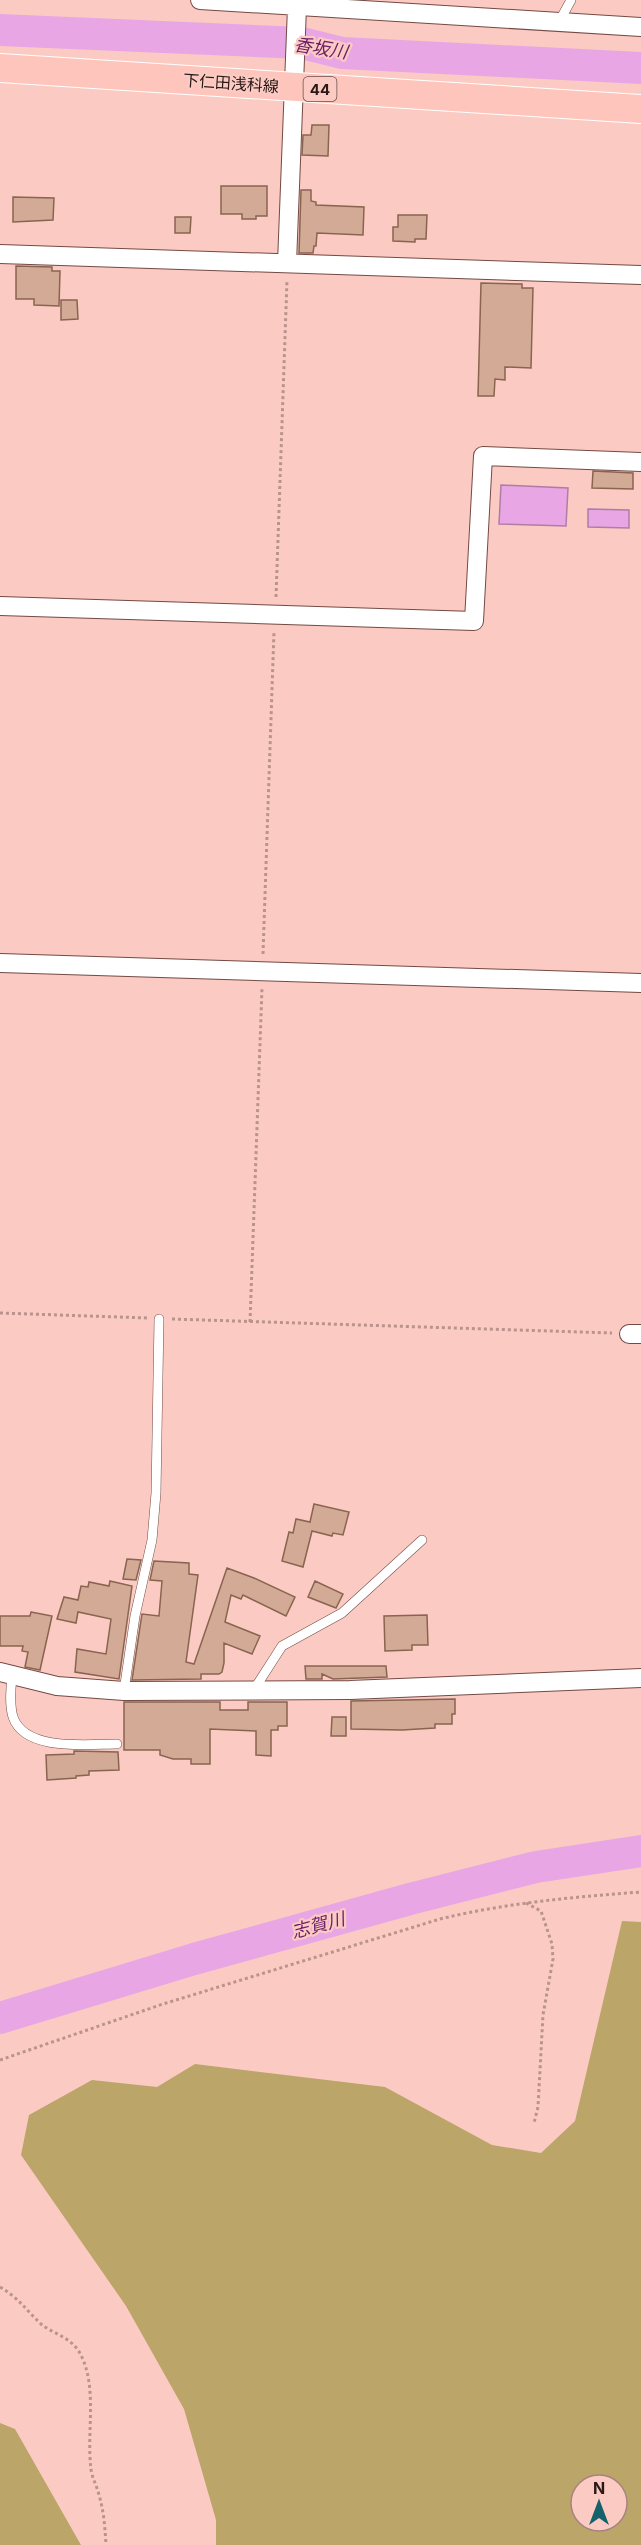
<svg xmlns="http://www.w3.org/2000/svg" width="641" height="2545" font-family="Inter,'Noto Sans JP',sans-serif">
<rect width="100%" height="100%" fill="#fbcbc3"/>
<!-- green -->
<path fill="#bba569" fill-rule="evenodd" d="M622 1921 641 1922V2545H216V2520L184 2409 126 2306 21 2155 29 2115 92 2080 157 2087 195 2064 385 2087 492 2145 541 2153 575 2121ZM581 2485H617V2521H581Z
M0 2423 15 2429 81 2545H0Z"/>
<!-- water -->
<path fill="#e9a6e4" stroke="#b07ca6" stroke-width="1.5" d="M501 485 568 488 566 526 499 524Z
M588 509 629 510V528L588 527Z"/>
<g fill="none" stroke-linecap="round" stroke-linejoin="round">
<!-- river -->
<path stroke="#e9a6e4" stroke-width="32" d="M0 30 302 43 342 53 641 68
M0 2018 194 1959 410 1899 536 1867 641 1851"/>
</g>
<!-- building -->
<path fill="#d3aa95" stroke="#896450" stroke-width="1.5" d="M312 125H329L328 156 302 155 303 135H311Z
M221 186H267V216H256V219H242V214H221Z
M301 190H311V201L316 202V205L364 207 363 235 317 233 316 246H314L313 253H299Z
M13 197 54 198 53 220 13 222Z
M398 215H427L426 239H415V242L393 241V227H398Z
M175 217H191L190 233H175Z
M16 266 52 267V271H60L59 306 34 305V299H16Z
M481 283 522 284V288H533L531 368 505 367V380L495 379 494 396H478Z
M61 300H77L78 319 61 320Z
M593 471 633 473V489L592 488Z
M314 1504 349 1512 343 1535 333 1533 332 1536 312 1531 303 1567 282 1561 289 1532 293 1533 296 1519 310 1522Z
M127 1559 141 1560 136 1580 123 1579Z
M154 1561 189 1563V1574L198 1575 186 1662 194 1664 227 1568 254 1578 295 1597 286 1616 243 1595 241 1599 231 1595 225 1622 260 1636 252 1654 224 1643V1663L222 1672 219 1674H201V1679L132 1680 142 1614 159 1616 162 1581 150 1580Z
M110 1581 132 1586 119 1679 75 1672 77 1649 106 1654 111 1619 78 1612 76 1623 57 1619 64 1597 78 1600 81 1586 88 1587 89 1582 109 1586Z
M315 1581 343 1594 336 1608 308 1597Z
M31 1612 52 1616 40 1670 25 1667 28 1652 22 1651 23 1646H0V1616H30Z
M427 1615 428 1645H412V1650L385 1651 384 1616Z
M305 1666H386L387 1677 333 1679 322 1674V1679H306Z
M455 1699V1714H452V1724H435V1728L402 1730 351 1729V1701Z
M124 1702H220V1710H248V1702H287V1726H278V1730H271V1756L256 1755V1731L210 1729V1764H191V1759H173L160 1755V1750H124Z
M332 1717H346V1736H331Z
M74 1751 118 1752 119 1770 89 1771V1775L76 1776V1778L47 1780 46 1755 74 1754Z"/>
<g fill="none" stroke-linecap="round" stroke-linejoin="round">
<!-- lane casing -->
<g stroke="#734a44" stroke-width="10">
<path id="lane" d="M559 22 571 0
M12 1675C11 1688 9 1704 13 1717 25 1752 88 1744 117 1744
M124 1691 135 1616 152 1540 156 1493 159 1319
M253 1691 282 1646 342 1613 422 1540"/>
</g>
<!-- street casing -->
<g stroke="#734a44" stroke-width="20">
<path id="street" d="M200 0 641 27
M0 254 641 275
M287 263 297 7
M0 606 474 621 483 456 641 462
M0 963 641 983
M629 1334H641
M0 1672 57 1686 124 1691 350 1690 641 1678"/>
</g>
<!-- primary casing -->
<g stroke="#fff" stroke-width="30">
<path id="primary" d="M0 68 641 109"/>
</g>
<!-- path -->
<path stroke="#ba938d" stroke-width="3" stroke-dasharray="3 3" stroke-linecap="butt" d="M276 597 287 280
M263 954 274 631
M0 1313 148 1318
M172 1319 612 1333
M250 1322 262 988
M526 1903 541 1911 552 1944 553 1959 543 2015 538 2107 534 2123
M0 2060 163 2004 440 1919C506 1903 573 1897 641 1892
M0 2287C20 2299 25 2309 41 2324 52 2333 69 2337 78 2350 99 2383 86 2432 91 2469 92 2478 97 2486 99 2495 104 2512 105 2528 106 2545"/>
<!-- lane -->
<use href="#lane" stroke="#fff" stroke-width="9"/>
<!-- street -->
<use href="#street" stroke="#fff" stroke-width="18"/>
<!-- primary -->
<use href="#primary" stroke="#fdc5bc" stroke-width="28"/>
</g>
<g text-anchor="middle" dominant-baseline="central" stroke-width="4.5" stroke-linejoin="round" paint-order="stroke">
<!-- shield labels -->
<rect fill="#fbcbc3" stroke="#694e4a" stroke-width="1.5" x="303.5" y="77" width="33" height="24" rx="4.5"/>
<g font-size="15" font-weight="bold" fill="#2a1916">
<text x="320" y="89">44</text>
</g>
<!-- street labels -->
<g font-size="16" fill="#2a1916" stroke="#fbcbc3">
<text transform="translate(231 83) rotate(4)">下仁田浅科線</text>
</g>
<!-- water labels -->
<g font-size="18" font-style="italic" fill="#6b1e68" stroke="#fbcbc3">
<text transform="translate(321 48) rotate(9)">香坂川</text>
<text transform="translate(318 1925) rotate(-15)">志賀川</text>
</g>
</g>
<!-- north arrow -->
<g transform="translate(599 2503)"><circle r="28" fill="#fbcbc3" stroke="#a7847e" stroke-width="1.5"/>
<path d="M0-4.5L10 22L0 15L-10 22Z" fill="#14616c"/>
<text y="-9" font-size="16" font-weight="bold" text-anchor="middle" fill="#2a1916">N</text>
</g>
</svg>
